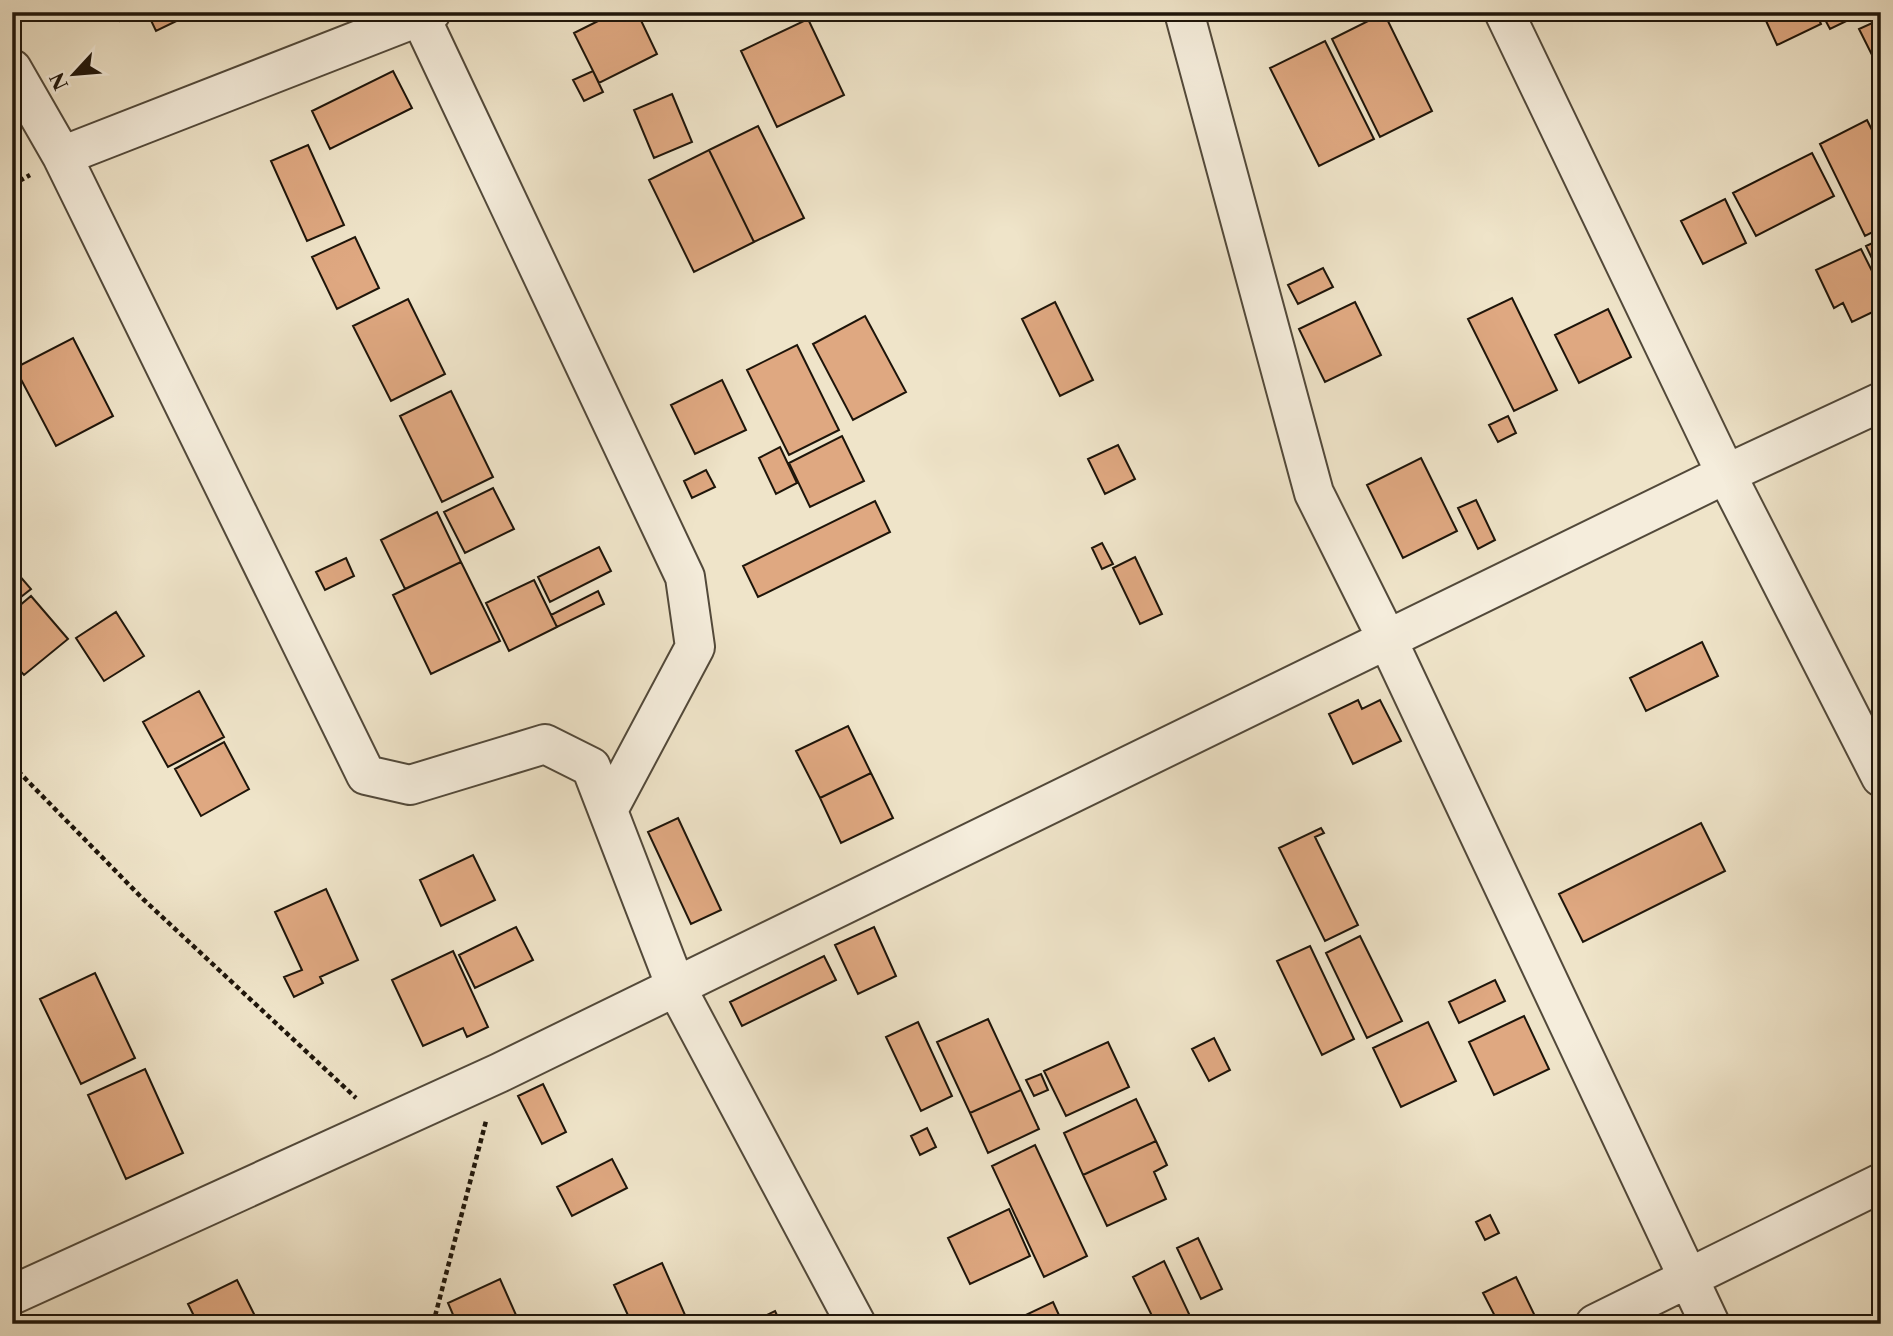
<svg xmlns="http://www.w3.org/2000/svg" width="1893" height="1336" font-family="'Libre Caslon Text',serif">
<rect width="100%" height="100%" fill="#efe4c9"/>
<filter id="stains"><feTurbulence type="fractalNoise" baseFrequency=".00286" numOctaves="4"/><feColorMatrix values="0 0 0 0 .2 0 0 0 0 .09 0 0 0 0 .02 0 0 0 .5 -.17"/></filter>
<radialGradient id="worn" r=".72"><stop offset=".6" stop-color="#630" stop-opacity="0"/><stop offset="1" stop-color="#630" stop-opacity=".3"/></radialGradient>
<!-- building -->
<path fill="#dfa881" stroke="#1e150a" stroke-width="2" d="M116 12H138V13L120 21Z
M147 12H195L156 31Z
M616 12H637L657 54 599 83 574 33Z
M1762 12H1816L1821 24 1777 45Z
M1821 12H1865L1830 29Z
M1384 13 1432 111 1380 137 1332 39Z
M808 19 844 95 777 127 741 51Z
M1881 19V51L1872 55 1859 29Z
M1325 41 1374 139 1319 166 1270 68Z
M393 71 412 108 330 149 312 111Z
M593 71 603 92 584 101 573 80Z
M672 94 692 142 654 158 634 110Z
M1867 120 1881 148V228L1865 236 1820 144Z
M758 126 804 218 754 242 709 150Z
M308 145 344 225 307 241 271 161Z
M709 150 754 242 694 272 649 180Z
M1812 153 1834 196 1756 236 1733 193Z
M1725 199 1746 243 1703 264 1681 221Z
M355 237 379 288 337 309 312 257Z
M1881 239V277L1866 246Z
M1861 249 1881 289V308L1852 322 1843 303 1834 308 1816 270Z
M1323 268 1333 287 1298 304 1288 285Z
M1512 298 1557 390 1514 411 1468 319Z
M408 299 445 374 391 401 353 326Z
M1055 302 1093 380 1060 396 1022 319Z
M1355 302 1381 355 1325 382 1299 329Z
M1608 309 1631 357 1579 383 1555 335Z
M865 316 906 392 853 420 813 344Z
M73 338 113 416 56 446 15 368Z
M797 345 839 430 789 455 747 370Z
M722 380 746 430 695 454 671 405Z
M451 391 493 477 442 502 400 416Z
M1508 416 1516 433 1498 442 1489 425Z
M842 436 864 481 810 507 789 463Z
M1118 445 1135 479 1105 494 1088 459Z
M780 447 797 483 776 494 759 458Z
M1421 458 1457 531 1403 558 1367 485Z
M706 470 715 487 692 498 684 481Z
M493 488 514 529 465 553 444 512Z
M1476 500 1495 540 1478 549 1458 508Z
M875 501 890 532 758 597 743 566Z
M437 512 461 562 405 589 381 540Z
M1102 543 1113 564 1102 569 1092 548Z
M599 547 611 571 550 602 538 577Z
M1135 557 1162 614 1140 624 1113 568Z
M346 558 354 576 325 590 316 572Z
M461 562 500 641 431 674 393 595Z
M12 567 31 589 12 604Z
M534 580 557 627 509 651 486 603Z
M598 591 604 604 557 627 551 615Z
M31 596 68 639 24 675 12 662V612Z
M116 612 144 656 104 681 76 638Z
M1702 642 1718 676 1646 711 1630 678Z
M199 691 224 737 168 767 143 722Z
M1358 700 1362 709 1380 700 1401 741 1353 764 1329 714Z
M848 726 871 773 820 798 796 751Z
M224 742 249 789 201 816 175 769Z
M871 773 893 818 841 843 820 798Z
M678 818 721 910 691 924 648 832Z
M1701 823 1725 871 1583 942 1559 894Z
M1321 828 1324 833 1315 837 1358 925 1325 941 1279 848Z
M473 855 495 900 441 926 420 880Z
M326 889 358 960 320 977 323 983 294 997 284 977 302 970 275 912Z
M516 927 533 960 475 988 459 955Z
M874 927 896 976 858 994 835 945Z
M1360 936 1402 1021 1367 1038 1326 953Z
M1310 946 1354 1039 1322 1055 1277 961Z
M453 951 488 1027 467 1037 463 1028 423 1046 392 980Z
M824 956 836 980 742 1026 730 1002Z
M95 973 135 1058 81 1084 40 999Z
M1495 980 1505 1001 1459 1023 1449 1002Z
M1524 1016 1549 1069 1494 1095 1469 1042Z
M988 1019 1021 1090 970 1113 937 1042Z
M918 1022 952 1096 921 1111 886 1037Z
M1428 1022 1456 1081 1401 1107 1373 1048Z
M1214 1038 1230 1070 1209 1081 1192 1049Z
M1108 1042 1129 1087 1066 1116 1044 1071Z
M145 1069 183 1153 126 1179 88 1095Z
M1041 1074 1048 1090 1034 1096 1026 1080Z
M543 1084 566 1132 542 1144 518 1096Z
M1021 1090 1039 1129 988 1153 970 1113Z
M1136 1099 1156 1141 1083 1175 1064 1133Z
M927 1128 936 1147 920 1155 911 1136Z
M1156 1141 1167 1165 1154 1172 1166 1199 1107 1226 1083 1175Z
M1035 1145 1087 1256 1044 1277 992 1166Z
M612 1159 627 1188 572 1216 557 1187Z
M1009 1209 1030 1256 970 1284 948 1238Z
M1490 1215 1499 1233 1485 1240 1476 1222Z
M1198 1238 1222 1289 1201 1299 1177 1248Z
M1164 1261 1190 1316 1173 1324H1156L1133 1277Z
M662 1263 689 1324H632L614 1285Z
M1516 1277 1534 1314 1515 1324H1499L1483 1293Z
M500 1279 520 1324H457L448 1303Z
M237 1280 259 1324H198L188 1304Z
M1053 1302 1063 1324H1007Z
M775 1311 781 1324H748Z"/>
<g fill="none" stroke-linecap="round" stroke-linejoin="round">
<!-- minor casing -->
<g stroke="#52493a" stroke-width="42">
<path id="minor" d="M418 12 685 577 695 647 608 810
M1184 12 1314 493 1387 639 1710 1324
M1504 12 1726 474 1881 777
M12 69 62 156 366 775 410 785 545 744 591 767 676 987 856 1324
M62 156 431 12
M12 1295 499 1073 1726 474 1881 402
M1595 1324 1881 1183"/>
</g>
<!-- path -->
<path stroke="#1e150a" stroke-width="4.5" stroke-dasharray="5 3.5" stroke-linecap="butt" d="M12 185 30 175
M12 765 143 899 356 1098
M433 1324 486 1121"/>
<!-- minor -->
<use href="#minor" stroke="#f5eddc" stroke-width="38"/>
</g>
<!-- margin -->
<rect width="1893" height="1336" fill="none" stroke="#efe4c9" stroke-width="42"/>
<rect x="14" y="14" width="1865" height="1308" fill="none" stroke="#1e150a" stroke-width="3.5"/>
<rect x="21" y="21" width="1851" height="1294" fill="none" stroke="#1e150a" stroke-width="2"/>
<!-- north arrow -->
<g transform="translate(74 74) rotate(244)" stroke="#f5eddc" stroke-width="5" paint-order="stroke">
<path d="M0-5L12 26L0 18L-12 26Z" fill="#1e150a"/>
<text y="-10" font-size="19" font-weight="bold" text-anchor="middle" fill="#1e150a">N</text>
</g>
<rect width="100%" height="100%" filter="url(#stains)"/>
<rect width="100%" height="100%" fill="url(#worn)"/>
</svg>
